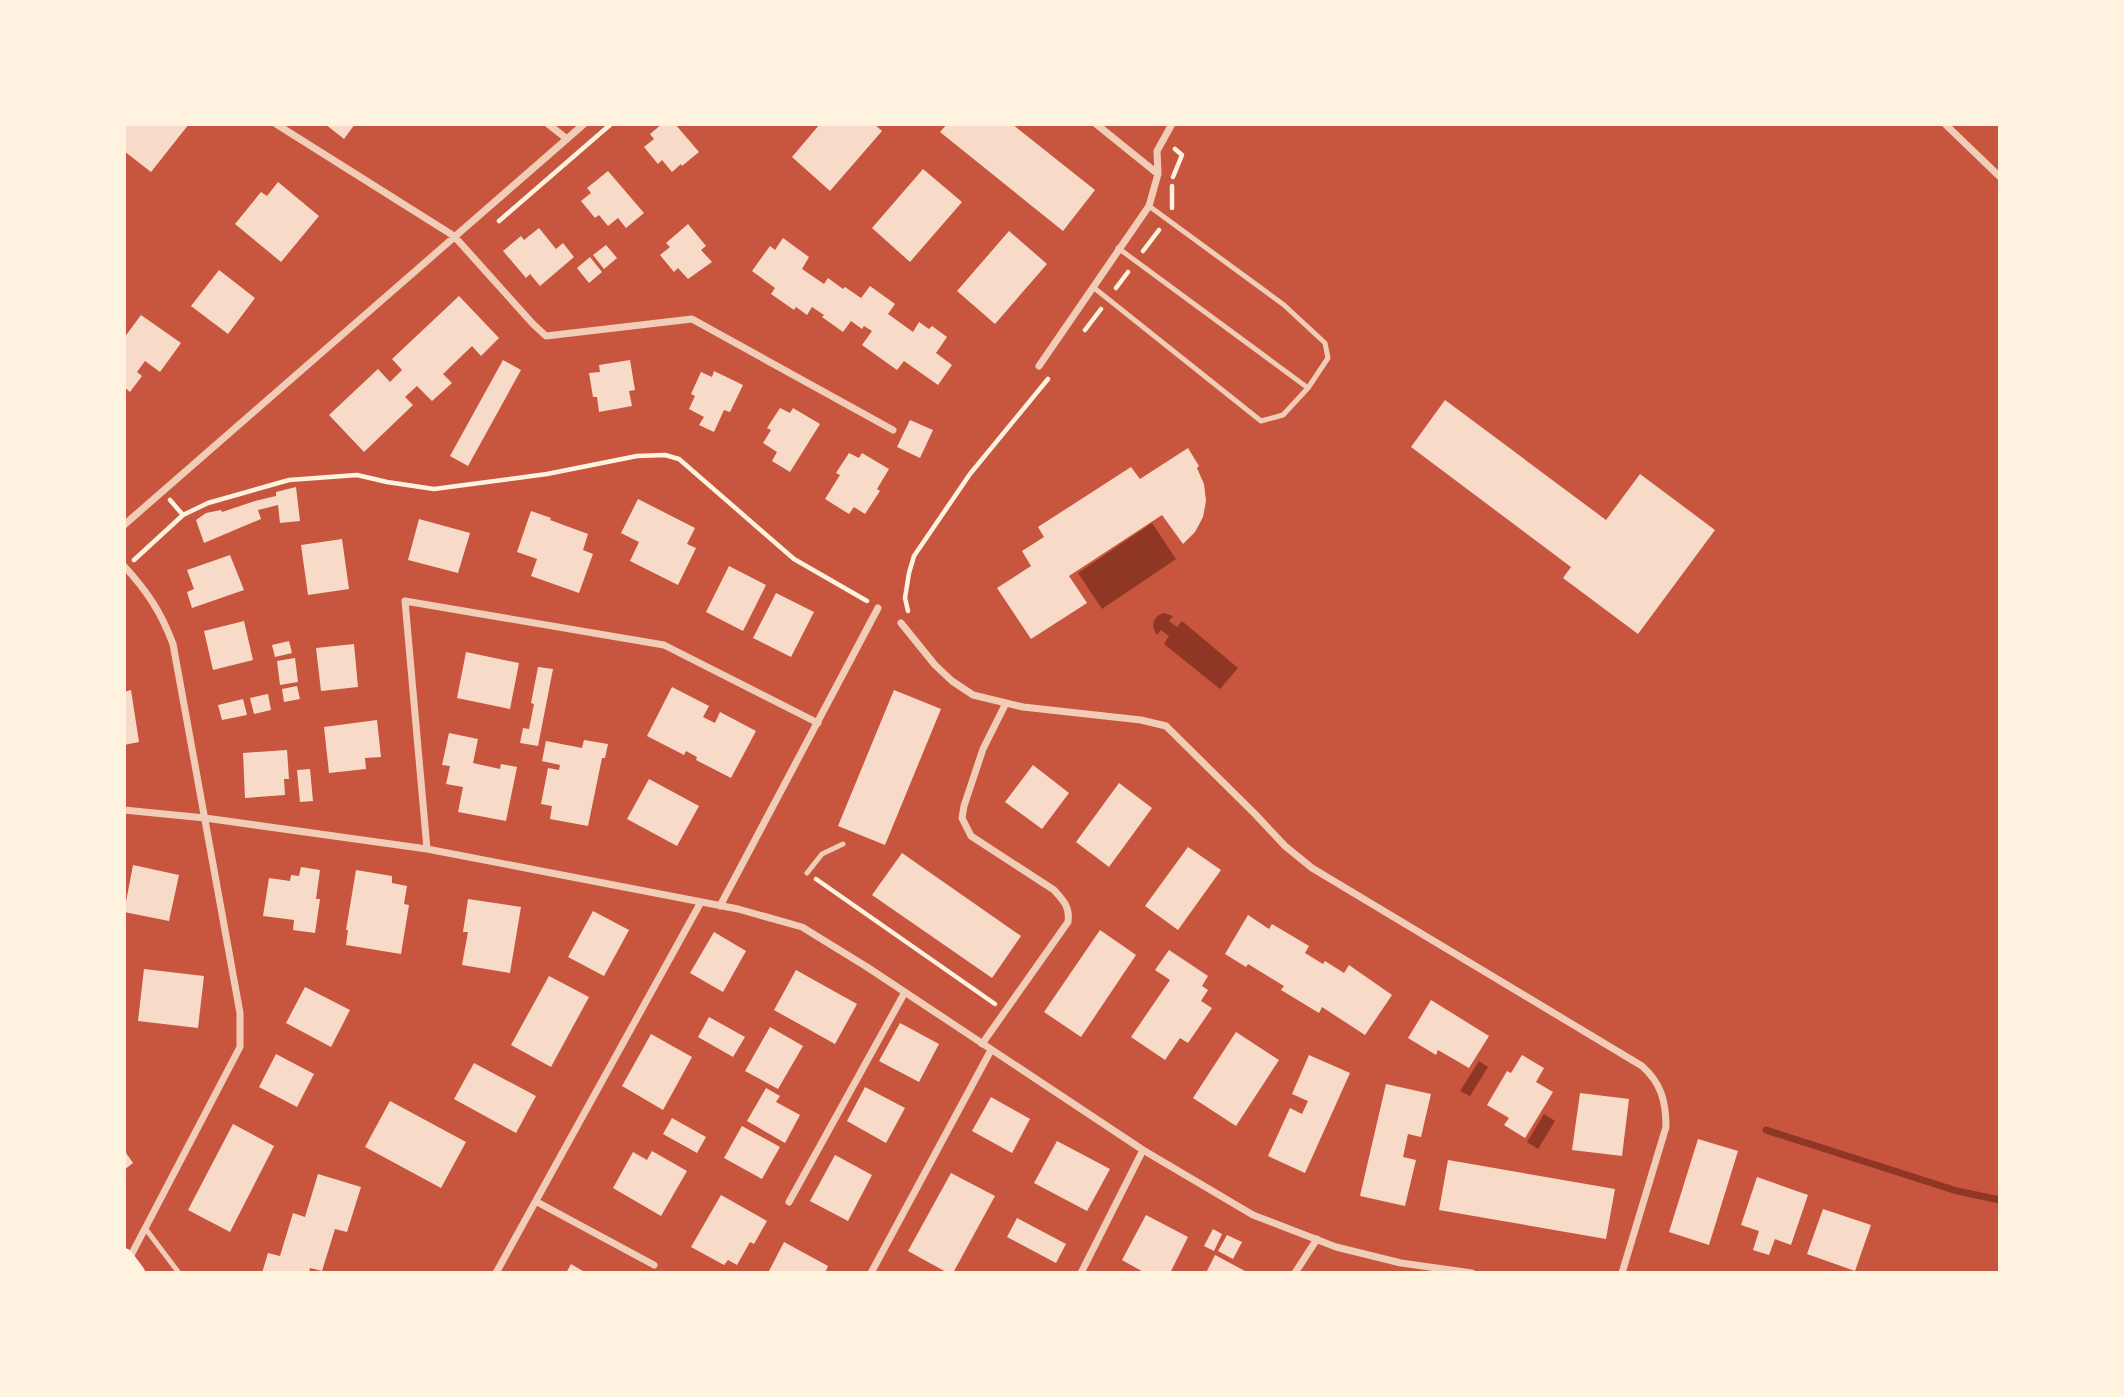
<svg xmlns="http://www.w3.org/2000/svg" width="2124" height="1397" font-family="Commissioner,sans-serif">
<rect width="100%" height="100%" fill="#c8553d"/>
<!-- water -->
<path fill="#8f3625" d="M1152 523 1176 559 1102 609 1078 573Z
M1164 613 1173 616 1169 621 1177 627 1182 621 1238 668 1220 689 1164 644 1169 636 1161 630 1157 635C1150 626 1153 616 1164 613Z
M1479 1061 1488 1067 1470 1096 1460 1091Z
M1544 1114 1555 1121 1538 1149 1527 1142Z"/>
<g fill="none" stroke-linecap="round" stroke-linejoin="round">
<!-- stream -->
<path stroke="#8f3625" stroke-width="7" d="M1766 1130 1957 1191 2000 1200"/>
</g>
<!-- building -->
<path fill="#f7dbc8" d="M124 124H189L151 172 124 151Z
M325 124H355L344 139Z
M662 124H675L699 152 682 166 681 164 672 172 662 160 658 164 644 147 654 139 650 134Z
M820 124H874L882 131 830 191 792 157Z
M947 124H1012L1095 190 1063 231 940 132Z
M923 169 962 202 910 262 872 228Z
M608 171 644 213 626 228 618 218 608 226 599 215 595 218 581 201 591 193 587 188Z
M278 182 319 216 281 262 235 224 261 192 267 196Z
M688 224 706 246 701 250 712 262 688 279 678 268 674 272 660 255 670 247 666 243Z
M539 228 556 249 563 243 574 257 540 286 530 274 526 278 503 251 521 236 524 240Z
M1009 231 1047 264 995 324 957 291Z
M783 238 809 257 802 269 824 284 828 278 843 289 845 287 861 298 870 286 895 304 888 314 913 332 919 322 929 329 932 326 947 337 936 353 952 365 938 385 904 361 897 370 862 345 872 331 864 326 862 329 851 321 843 332 822 317 824 315 812 307 807 315 796 307 794 310 771 294 775 288 752 271 770 246 775 250Z
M606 245 617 258 604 269 593 255Z
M590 257 602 272 589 283 577 268Z
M219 270 255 298 228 334 191 306Z
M459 296 499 338 481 356 472 346 443 374 452 383 432 401 417 386 405 397 413 405 364 452 329 415 378 369 390 382 402 370 392 359Z
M141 315 181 343 160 372 145 361 137 372 142 376 130 392 124 387V338Z
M503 360 521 370 468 466 450 456Z
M630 360 635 390 629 391 632 406 599 412 597 397H593L589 373 600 372 599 365Z
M714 371 743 385 730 412 724 410 714 432 699 425 704 417 689 409 695 396 691 394 701 372 712 377Z
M1445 400 1606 520 1640 474 1715 530 1638 634 1563 578 1571 567 1411 447Z
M780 408 790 413 793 408 820 424 790 472 772 461 777 452 763 443 771 430 767 428Z
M910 420 933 430 920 458 897 447Z
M1188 448 1199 466 1197 468 1204 484 1206 501 1203 517 1195 532 1183 544 1162 515 1069 576 1087 603 1031 639 997 588 1031 566 1022 551 1044 537 1038 527 1131 467 1140 479Z
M849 453 859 458 862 453 889 469 877 489 880 491 865 514 854 507 849 514 825 499 840 475 836 473Z
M296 487 300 521 280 523 278 505 258 510 261 519 204 543 196 520 206 513 221 510 222 512 255 501 276 496V492Z
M638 499 695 528 687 544 696 548 678 585 630 561 639 542 621 533Z
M531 511 551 518 550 520 588 534 583 550 593 554 579 593 531 576 537 559 517 552Z
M419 519 470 533 458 573 408 560Z
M342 539 349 589 308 595 301 545Z
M230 555 244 590 192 608 187 592 194 589 187 570Z
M729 566 766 585 743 631 706 612Z
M776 593 814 612 791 657 753 638Z
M244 621 253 660 213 670 204 631Z
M289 641 292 653 275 657 272 645Z
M354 644 358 687 321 691 316 648Z
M466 652 519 663 510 709 457 698Z
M295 658 298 682 280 685 277 661Z
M538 667 553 669 538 746 520 743 523 728 529 729 534 704 531 703Z
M297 686 300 699 284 702 282 689Z
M672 687 709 706 703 717 715 723 720 712 756 731 731 778 696 760 697 757 686 751 684 755 647 736Z
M131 690 139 742 124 745V692Z
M894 690 941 709 885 845 838 826Z
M268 694 271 710 254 714 250 698Z
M243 699 247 715 222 720 218 705Z
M377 720 381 757 365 758 366 769 329 773 324 727Z
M449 733 478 739 473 763 500 769 501 764 517 767 506 821 458 812 463 787 446 784 450 766 442 765Z
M584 740 608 744 605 758H602L588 826 550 819 552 806 541 804 548 768 559 770 560 765 542 761 546 741 582 748Z
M287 750 289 779H284L285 795 245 798 243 753Z
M1033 765 1069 793 1042 829 1005 802Z
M310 769 313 801 300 802 297 770Z
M649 779 699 806 677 846 627 819Z
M1119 783 1152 808 1109 867 1076 842Z
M1188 847 1221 870 1178 930 1145 906Z
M902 853 1021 936 992 978 872 895Z
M133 865 179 875 169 921 124 912Z
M301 867 320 870 316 899H320L315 933 293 930 294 920 263 916 269 878 290 881 291 875 299 876Z
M356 870 392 876V883L407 886 404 904 409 905 401 954 346 945 348 930H346Z
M468 899 521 907 510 973 462 965 468 932H463Z
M593 911 629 930 604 976 568 957Z
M1248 915 1269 929 1272 924 1309 946 1305 953 1323 964 1325 961 1344 973 1349 965 1392 995 1365 1035 1322 1007 1319 1013 1281 990 1284 986 1248 964 1246 967 1225 954Z
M1100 930 1136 955 1081 1037 1044 1012Z
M714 932 746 951 723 992 690 973Z
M1169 950 1208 976 1202 986 1208 990 1201 1001 1212 1008 1188 1043 1180 1038 1165 1060 1131 1037 1170 980 1155 970Z
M144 969 204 976 198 1028 138 1021Z
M796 970 857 1004 835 1044 774 1010Z
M549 976 589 997 551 1067 511 1045Z
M305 987 350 1010 331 1047 286 1023Z
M1431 1000 1489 1036 1469 1068 1438 1050 1436 1055 1408 1038Z
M709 1017 745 1037 733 1057 698 1037Z
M900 1023 939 1044 919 1082 879 1061Z
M770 1027 803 1046 778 1089 745 1071Z
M1236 1032 1279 1060 1236 1126 1193 1098Z
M651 1034 692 1057 663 1110 622 1086Z
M276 1054 314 1074 297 1107 259 1087Z
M1309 1055 1350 1073 1305 1173 1268 1156 1290 1108 1302 1114 1308 1101 1292 1094Z
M1522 1055 1544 1068 1536 1082 1553 1092 1525 1138 1504 1125 1509 1118 1487 1105 1507 1071 1511 1073Z
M474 1063 536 1096 516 1133 454 1099Z
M1386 1084 1431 1094 1421 1137 1408 1134 1403 1157 1416 1160 1405 1206 1360 1196Z
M865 1087 905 1108 886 1143 847 1121Z
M766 1088 780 1096 776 1102 800 1115 785 1143 747 1121Z
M1580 1093 1629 1099 1622 1156 1572 1150Z
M991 1097 1030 1119 1012 1153 972 1131Z
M390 1101 466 1142 441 1188 365 1147Z
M672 1118 706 1137 697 1153 663 1134Z
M233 1124 274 1146 230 1232 188 1210Z
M742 1126 780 1147 762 1179 724 1158Z
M1698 1139 1738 1151 1709 1245 1669 1232Z
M1057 1141 1110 1169 1087 1211 1034 1183Z
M124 1150 133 1163 124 1170Z
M652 1151 687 1171 661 1216 613 1188 633 1152 647 1160Z
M835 1155 872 1175 848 1221 810 1201Z
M1448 1160 1615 1189 1606 1239 1439 1210Z
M951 1173 995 1196 953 1273H948L908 1251Z
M318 1174 361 1187 347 1232 335 1229 322 1271 310 1268 309 1273H262L268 1253 280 1256 293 1213 305 1217Z
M1757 1177 1808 1195 1791 1245 1775 1239 1769 1255 1753 1250 1759 1231 1741 1225Z
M721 1195 767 1221 754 1244 750 1242 737 1265 728 1260 724 1265 691 1247Z
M1823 1209 1871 1225 1855 1271 1807 1254Z
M1146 1215 1188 1237 1170 1273H1145L1122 1260Z
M1017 1218 1066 1244 1056 1263 1007 1237Z
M1213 1229 1222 1234 1214 1251 1204 1246Z
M1227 1235 1242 1242 1233 1259 1218 1251Z
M784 1242 828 1266 825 1273H768Z
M1215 1255 1245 1271 1244 1273H1206Z
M571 1264 586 1273H566Z"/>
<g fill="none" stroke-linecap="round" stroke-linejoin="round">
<!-- path -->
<path stroke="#fff3e0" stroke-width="4.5" d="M1173 177 1182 155 1175 149
M1172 208V186
M499 221 611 124
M1143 251 1159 230
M1116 288 1128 272
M1085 330 1101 309
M170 500 183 515
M134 560 183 515 208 503 289 480 357 475 387 482 434 489 547 474 637 456 665 455 679 459 794 559 867 601
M908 611 905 598 909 573 914 556 970 474 1048 379
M816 879 995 1004"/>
<!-- service -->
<path stroke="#f1ccb7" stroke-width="5" d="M1149 206 1284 305 1325 343 1328 358 1308 388
M1093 287 1261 421 1283 415 1308 388 1118 248
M807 873 822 854 843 844
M145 1228 179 1273"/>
<!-- minor -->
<path stroke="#f1ccb7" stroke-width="7" d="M276 124 454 236 533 324 546 336 692 319 893 430
M548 124 567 139
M1945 124 2000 177
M1158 174 1157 151 1172 124
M1039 366 1149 206 1158 174 1096 124
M124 525 584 124
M124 566C147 591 161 612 173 644L240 1013V1047L128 1261
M901 623 935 665 952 681 973 695 1023 707 1141 720 1166 726 1255 814 1285 846 1312 868 1642 1066C1661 1083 1666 1101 1666 1127L1622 1273
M124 810 205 818 427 849 738 909 802 927 867 967 1143 1150 1253 1215 1336 1247 1401 1263 1472 1273
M427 849 405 601 664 645 818 723
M720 906 878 608
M982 1044 1068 922C1070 907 1064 901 1054 890L971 836 962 818 964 806 983 749 1006 703
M537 1202 654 1265
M789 1202 905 992
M496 1273 701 902
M871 1273 991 1050
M1081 1273 1143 1150
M1295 1273 1317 1239"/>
<!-- primary -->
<path stroke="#fff3e0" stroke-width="18" d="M124 1257 136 1273"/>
</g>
<!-- border -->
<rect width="2124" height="1397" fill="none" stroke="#fff3e0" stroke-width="252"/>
</svg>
